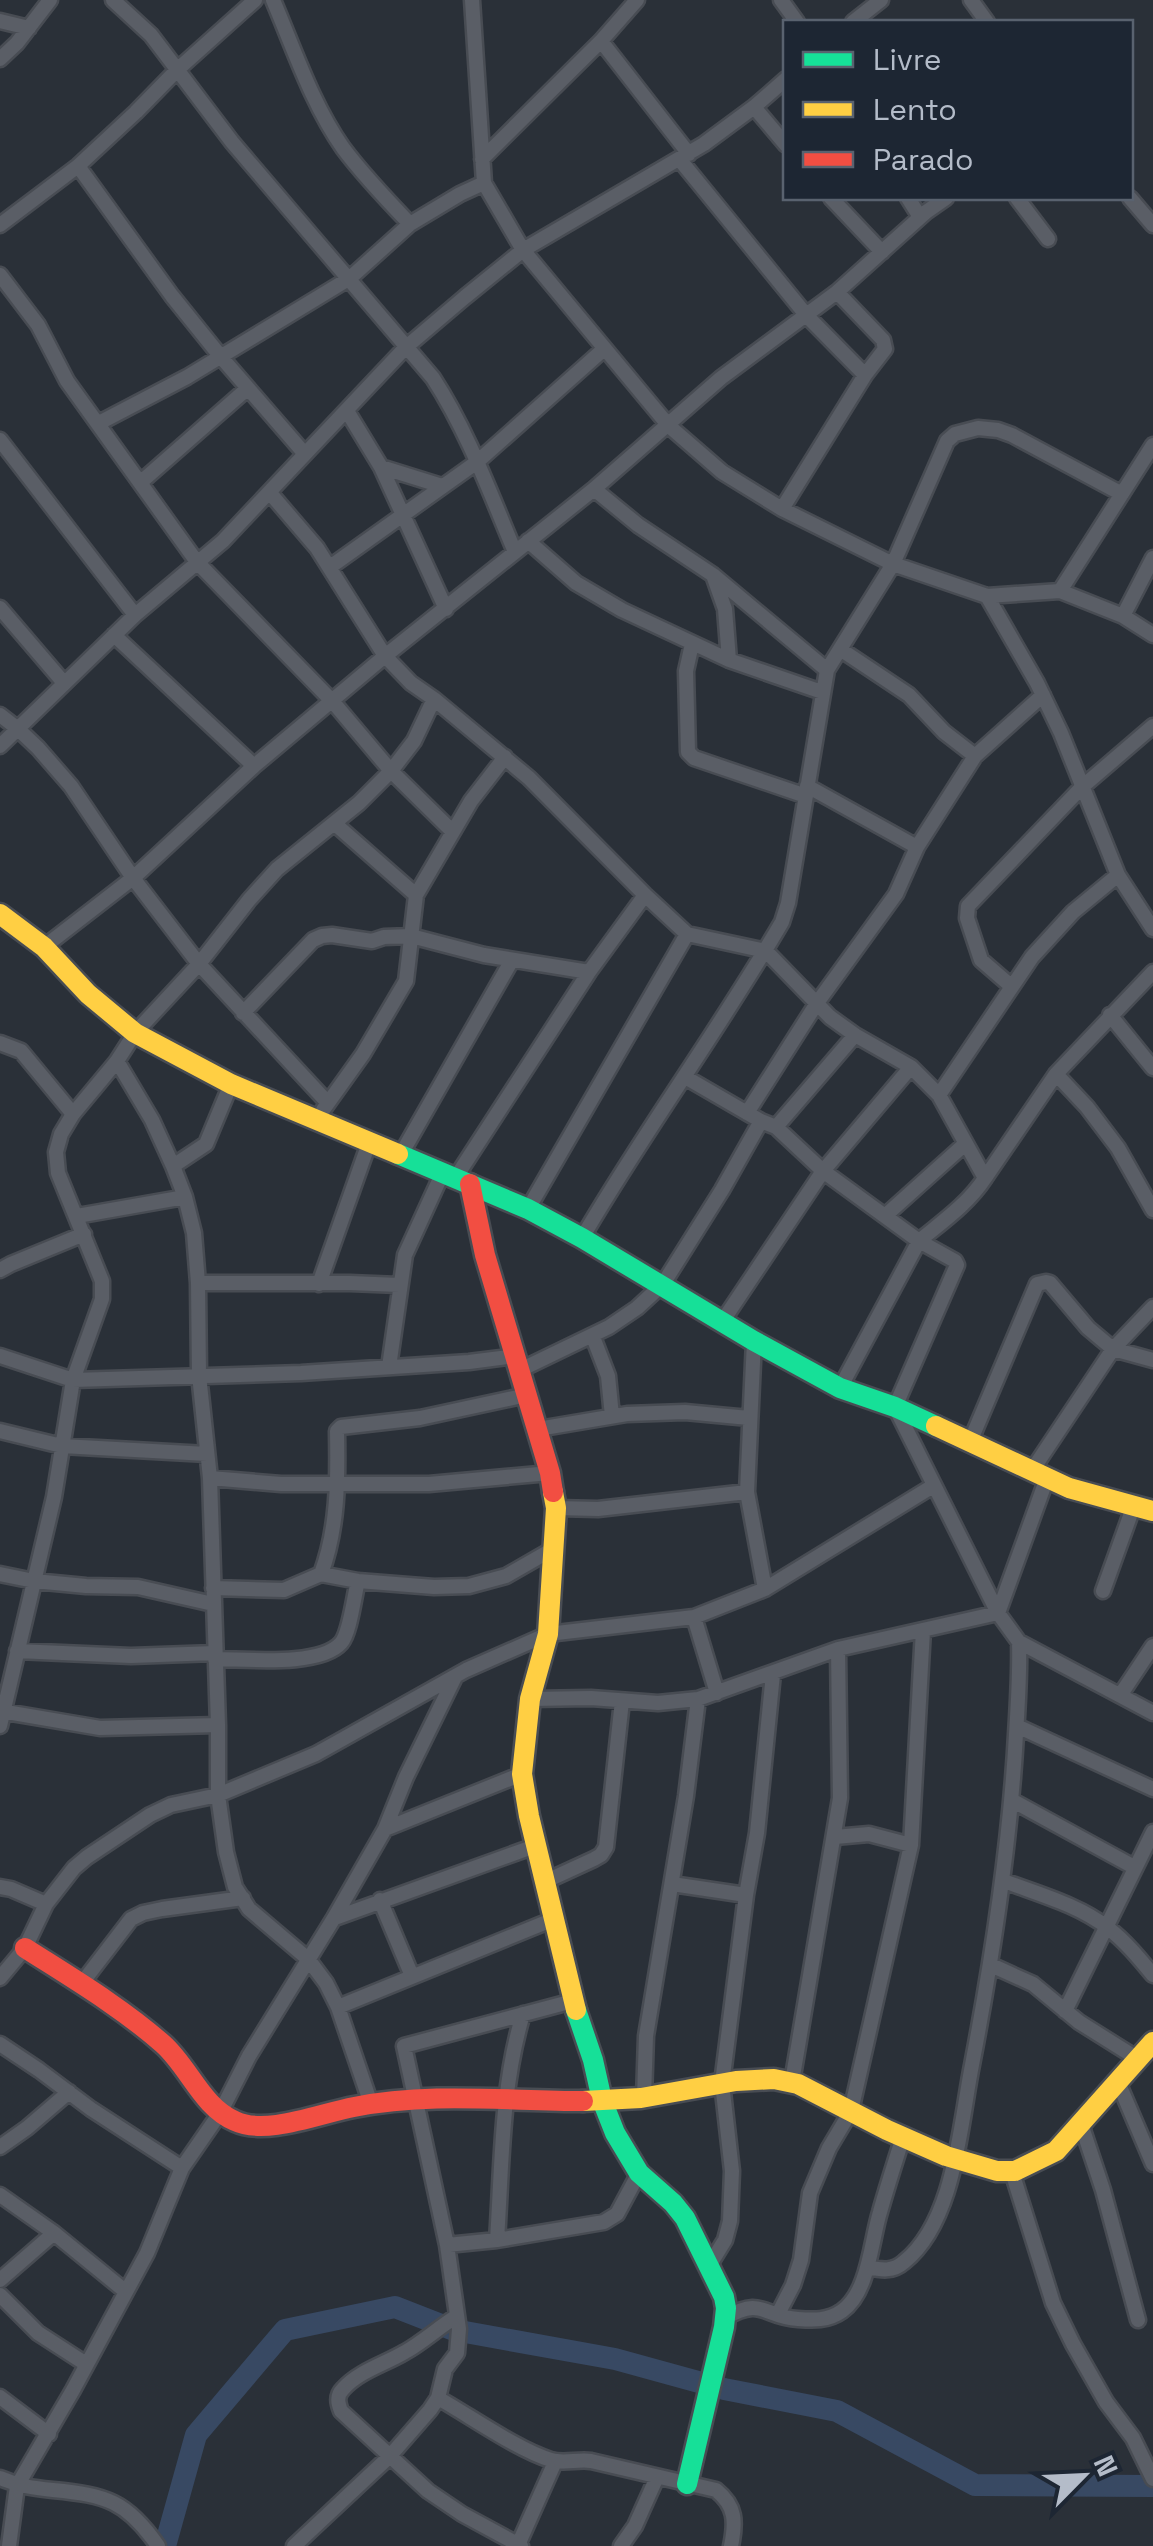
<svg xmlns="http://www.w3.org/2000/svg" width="1153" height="2546" font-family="'Space Grotesk',sans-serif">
<rect width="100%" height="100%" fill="#2a3038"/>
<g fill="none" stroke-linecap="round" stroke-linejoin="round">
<!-- river -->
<path stroke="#384963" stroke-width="22" d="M165 2546 196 2435 285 2330 395 2307 454 2330 615 2359 724 2389 837 2411 975 2485 1153 2486"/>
<!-- street casing -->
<g stroke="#484c53" stroke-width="19">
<path id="street" d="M113 0 151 35 232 142 433 378C468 432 490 493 515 552
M273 0C294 49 312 104 343 148 363 175 387 200 410 224
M472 0 484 183 523 250 669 426 722 472 782 509 893 564 987 596 1037 683 1061 733 1118 875 1153 929
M781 0 797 22
M971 0 987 22
M0 21 29 28
M853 22 881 0
M601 41 689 154
M0 59 17 43 50 0
M754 107 786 145
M482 159 601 41 637 0
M680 160 807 316 865 375
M78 166 172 296 221 357 304 453
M831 198 882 252
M908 198 920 217
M1017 198 1048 239
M1130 198 1153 225
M0 225 78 166 136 112 177 70 255 0
M0 275 38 325 67 381 197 562 333 702 391 771 452 831
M347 411 381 467 446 609
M99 423 187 377 350 278 410 224 460 194 484 183
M0 440 135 615
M381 467 442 486
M141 482 248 388
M594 489 638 525 713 575 827 670
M270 493 317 548 385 656 411 683 434 699 529 778 645 895 687 934
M782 509 865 375 885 349 883 340 837 292
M528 541 576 583 622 610 729 660 822 692
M330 567 477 462 604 349
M714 578 725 609 729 660
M1060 591 1153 445
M987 596 1060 591 1123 616 1153 635
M0 608 64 683
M1123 616 1153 558
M114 635 254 766
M692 644 686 671 688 752 694 758 806 796
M840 649 909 695 944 732 975 756 1043 695
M0 715 18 729 38 748 71 786 133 878 199 964 328 1103
M0 746 135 615 223 541 405 348 465 297 523 250 704 144 754 107 786 79
M807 786 917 847
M334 823 416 895
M1118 875 1073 912 1032 957 939 1095 985 1178C968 1204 942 1222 919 1241L955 1261 957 1265 895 1407 998 1613 1019 1642 1153 1713
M44 947 133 878 254 766 385 656 594 489 721 378 837 292 926 212 946 198
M1011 986 981 960 967 918 968 906 1082 787 1153 726
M243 1013 313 940 322 936 332 935 372 941 384 937 411 936 484 955 589 972
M1110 1015 1153 1068
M0 1043 21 1051 73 1114
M117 1061 152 1120 173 1166 185 1197 194 1233 198 1283 199 1375 210 1478 218 1725V1795L226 1852 235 1887 249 1909 308 1959 326 1983 338 2007 371 2104
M1056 1074 1087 1107 1118 1148 1153 1210
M685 1077 761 1121 776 1127 823 1171 919 1241 840 1388
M323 1110 363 1054 406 981 416 895 471 801 505 757
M747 1113 817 1003 896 894 917 847 975 756
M776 1127 855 1035
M400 1156 512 960
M173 1166 206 1144 231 1084
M456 1177 589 972 645 895
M985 1178 1056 1074 1153 972
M528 1209 687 934 766 951 830 1017 855 1035 911 1067 939 1095
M886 1215 965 1144
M77 1216 185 1197
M582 1238C645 1130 719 1030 782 922L788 903 827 670 893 564 947 441 955 434 978 428 998 430 1012 435 1122 494
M0 1270 11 1264 84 1234
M198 1283H350L399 1285
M319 1284 369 1143
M722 1322 823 1171 911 1067
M593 1337 608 1376 612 1416
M754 1341 747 1492 765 1589
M0 1356 73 1380 301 1373 469 1362 516 1356
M389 1367 405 1255 443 1172
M520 1370 609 1327 637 1308 663 1284 722 1190 761 1121
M538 1429 627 1414 685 1412 749 1418
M0 1431 62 1446 207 1454
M970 1442 1037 1284 1046 1282 1050 1283 1088 1328 1113 1349 1153 1360
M1031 1472 1113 1349 1153 1307
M210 1478 281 1484H429L550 1473
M556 1508 598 1509 747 1492
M0 1574 34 1581 86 1586 138 1587 213 1604
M321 1574C338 1528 338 1480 337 1431L341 1427 420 1418 527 1395
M213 1588 284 1590 321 1574 358 1581 434 1587 469 1586 506 1576 553 1549
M1103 1591 1134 1505
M694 1617 717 1693
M17 1651 131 1656 215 1653
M215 1659C246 1659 320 1667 341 1643 350 1633 354 1596 358 1581
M1121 1694 1153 1646
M530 1699 591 1698 658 1703 698 1699 838 1649 998 1613 1047 1478
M0 1711 100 1728 218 1725
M0 1726 54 1497 73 1380 102 1299V1281L58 1173 56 1152 61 1134 73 1114 117 1061 135 1033 199 964 249 900 277 869 359 803 391 771 414 741 434 699
M1017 1726 1153 1789
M1013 1801 1134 1867
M385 1829 522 1774
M835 1837 869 1834 911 1845
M1004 1881C1038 1894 1079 1905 1108 1928 1125 1941 1139 1958 1153 1975
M544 1882 594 1859 601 1855 606 1847 622 1701
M672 1884 746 1895
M0 1887 11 1889 46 1904
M380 1900 412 1976
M335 1918 535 1846
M991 1965 1033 1984 1079 2022 1138 2059
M0 1978 25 1948 46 1904 74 1868 87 1857 150 1815 171 1805 218 1795 316 1754 466 1670 548 1634 694 1617 765 1589 933 1486
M82 1983 131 1919 143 1913 162 1909 243 1898
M338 2007 554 1919
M1065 2011 1153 1832
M0 2044 39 2070 91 2109 182 2168
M792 2082 840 1798 838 1649
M1118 2082 1153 2164
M644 2098 646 2036 686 1796 698 1699
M1081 2124 1103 2190 1138 2320
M0 2147 27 2128 69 2092
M1012 2172 1053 2303 1073 2344 1106 2402 1133 2438 1153 2479
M0 2195 54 2233 125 2291
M497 2240C502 2165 501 2087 523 2014
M447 2245 497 2240 604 2222 617 2214 639 2173
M709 2266 725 2240 730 2221 732 2171 722 2083 746 1895 757 1833 773 1674
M868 2267C881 2270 893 2272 904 2262 955 2221 960 2125 972 2065 993 1955 1010 1846 1016 1734 1018 1703 1020 1673 1019 1642
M0 2280 54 2233
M0 2295 38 2333 86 2364
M778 2314 793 2285 801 2260 810 2193 829 2148 851 2111 911 1845 923 1630
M457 2316C439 2327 423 2342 405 2352 385 2364 359 2371 343 2389 336 2396 338 2403 341 2411L428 2491 462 2514 521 2546
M725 2318C763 2296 763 2317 798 2319 813 2320 828 2321 842 2311 869 2292 871 2241 880 2212 887 2187 895 2162 903 2137
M0 2397 49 2434
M438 2398C470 2416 518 2450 551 2460 563 2464 578 2459 591 2461L716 2490C736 2506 736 2522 731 2546
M0 2478C18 2486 34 2488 53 2490 106 2495 127 2501 158 2546
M518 2545 555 2462
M9 2546 17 2486 73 2390 147 2253 182 2168 220 2113 249 2056 334 1918 385 1829 406 1777 455 1677
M294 2546 389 2457 430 2410 438 2398 445 2369 457 2353 459 2329 447 2245 404 2046 573 2001
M621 2546 635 2526 657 2477"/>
</g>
<!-- fast casing -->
<g stroke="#484c53" stroke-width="25">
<path id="fast" d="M398 1154 528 1209 582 1238 754 1341 840 1388 895 1407 936 1426
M576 2010 593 2060 602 2100 615 2133 639 2173 673 2203 685 2218 724 2297 726 2308 724 2327 687 2484"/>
</g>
<!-- slow casing -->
<g stroke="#484c53" stroke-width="25">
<path id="slow" d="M0 914 44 947 88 994 135 1033 231 1084 398 1154
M936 1426 1069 1488 1153 1511
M553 1492 556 1508 548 1634 530 1699 522 1774 529 1816 576 2010
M583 2101 641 2098 736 2081 774 2079 798 2084 887 2130 946 2156 997 2171H1015L1056 2151 1153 2042"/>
</g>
<!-- jam casing -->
<g stroke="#484c53" stroke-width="25">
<path id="jam" d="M470 1184 485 1255 550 1473 553 1492
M25 1948C72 1978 121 2007 163 2044 189 2067 202 2107 235 2121 266 2136 321 2113 354 2107 429 2092 507 2101 583 2101"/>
</g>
<!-- street -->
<use href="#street" stroke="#5a5e66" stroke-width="14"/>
<!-- fast -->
<use href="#fast" stroke="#16e098" stroke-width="20"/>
<!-- slow -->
<use href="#slow" stroke="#ffcf43" stroke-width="20"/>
<!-- jam -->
<use href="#jam" stroke="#f24e42" stroke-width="20"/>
</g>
<!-- legend -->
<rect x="783" y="20" width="350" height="180" fill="#1d2633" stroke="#59626f" stroke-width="2.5"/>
<rect x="803" y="52" width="50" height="15" fill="#16e098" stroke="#59626f" stroke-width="2.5"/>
<text x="873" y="70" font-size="30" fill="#b4bcc9">Livre</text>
<rect x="803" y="102" width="50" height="15" fill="#ffcf43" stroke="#59626f" stroke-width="2.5"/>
<text x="873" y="120" font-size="30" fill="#b4bcc9">Lento</text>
<rect x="803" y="152" width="50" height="15" fill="#f24e42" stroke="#59626f" stroke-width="2.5"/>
<text x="873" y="170" font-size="30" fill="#b4bcc9">Parado</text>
<!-- north arrow -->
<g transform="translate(1083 2476) rotate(66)" stroke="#1d2633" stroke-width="8" paint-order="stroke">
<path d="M0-8L18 38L0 25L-18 38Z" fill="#b4bcc9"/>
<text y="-15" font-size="28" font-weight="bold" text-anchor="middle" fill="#b4bcc9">N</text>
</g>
</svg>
